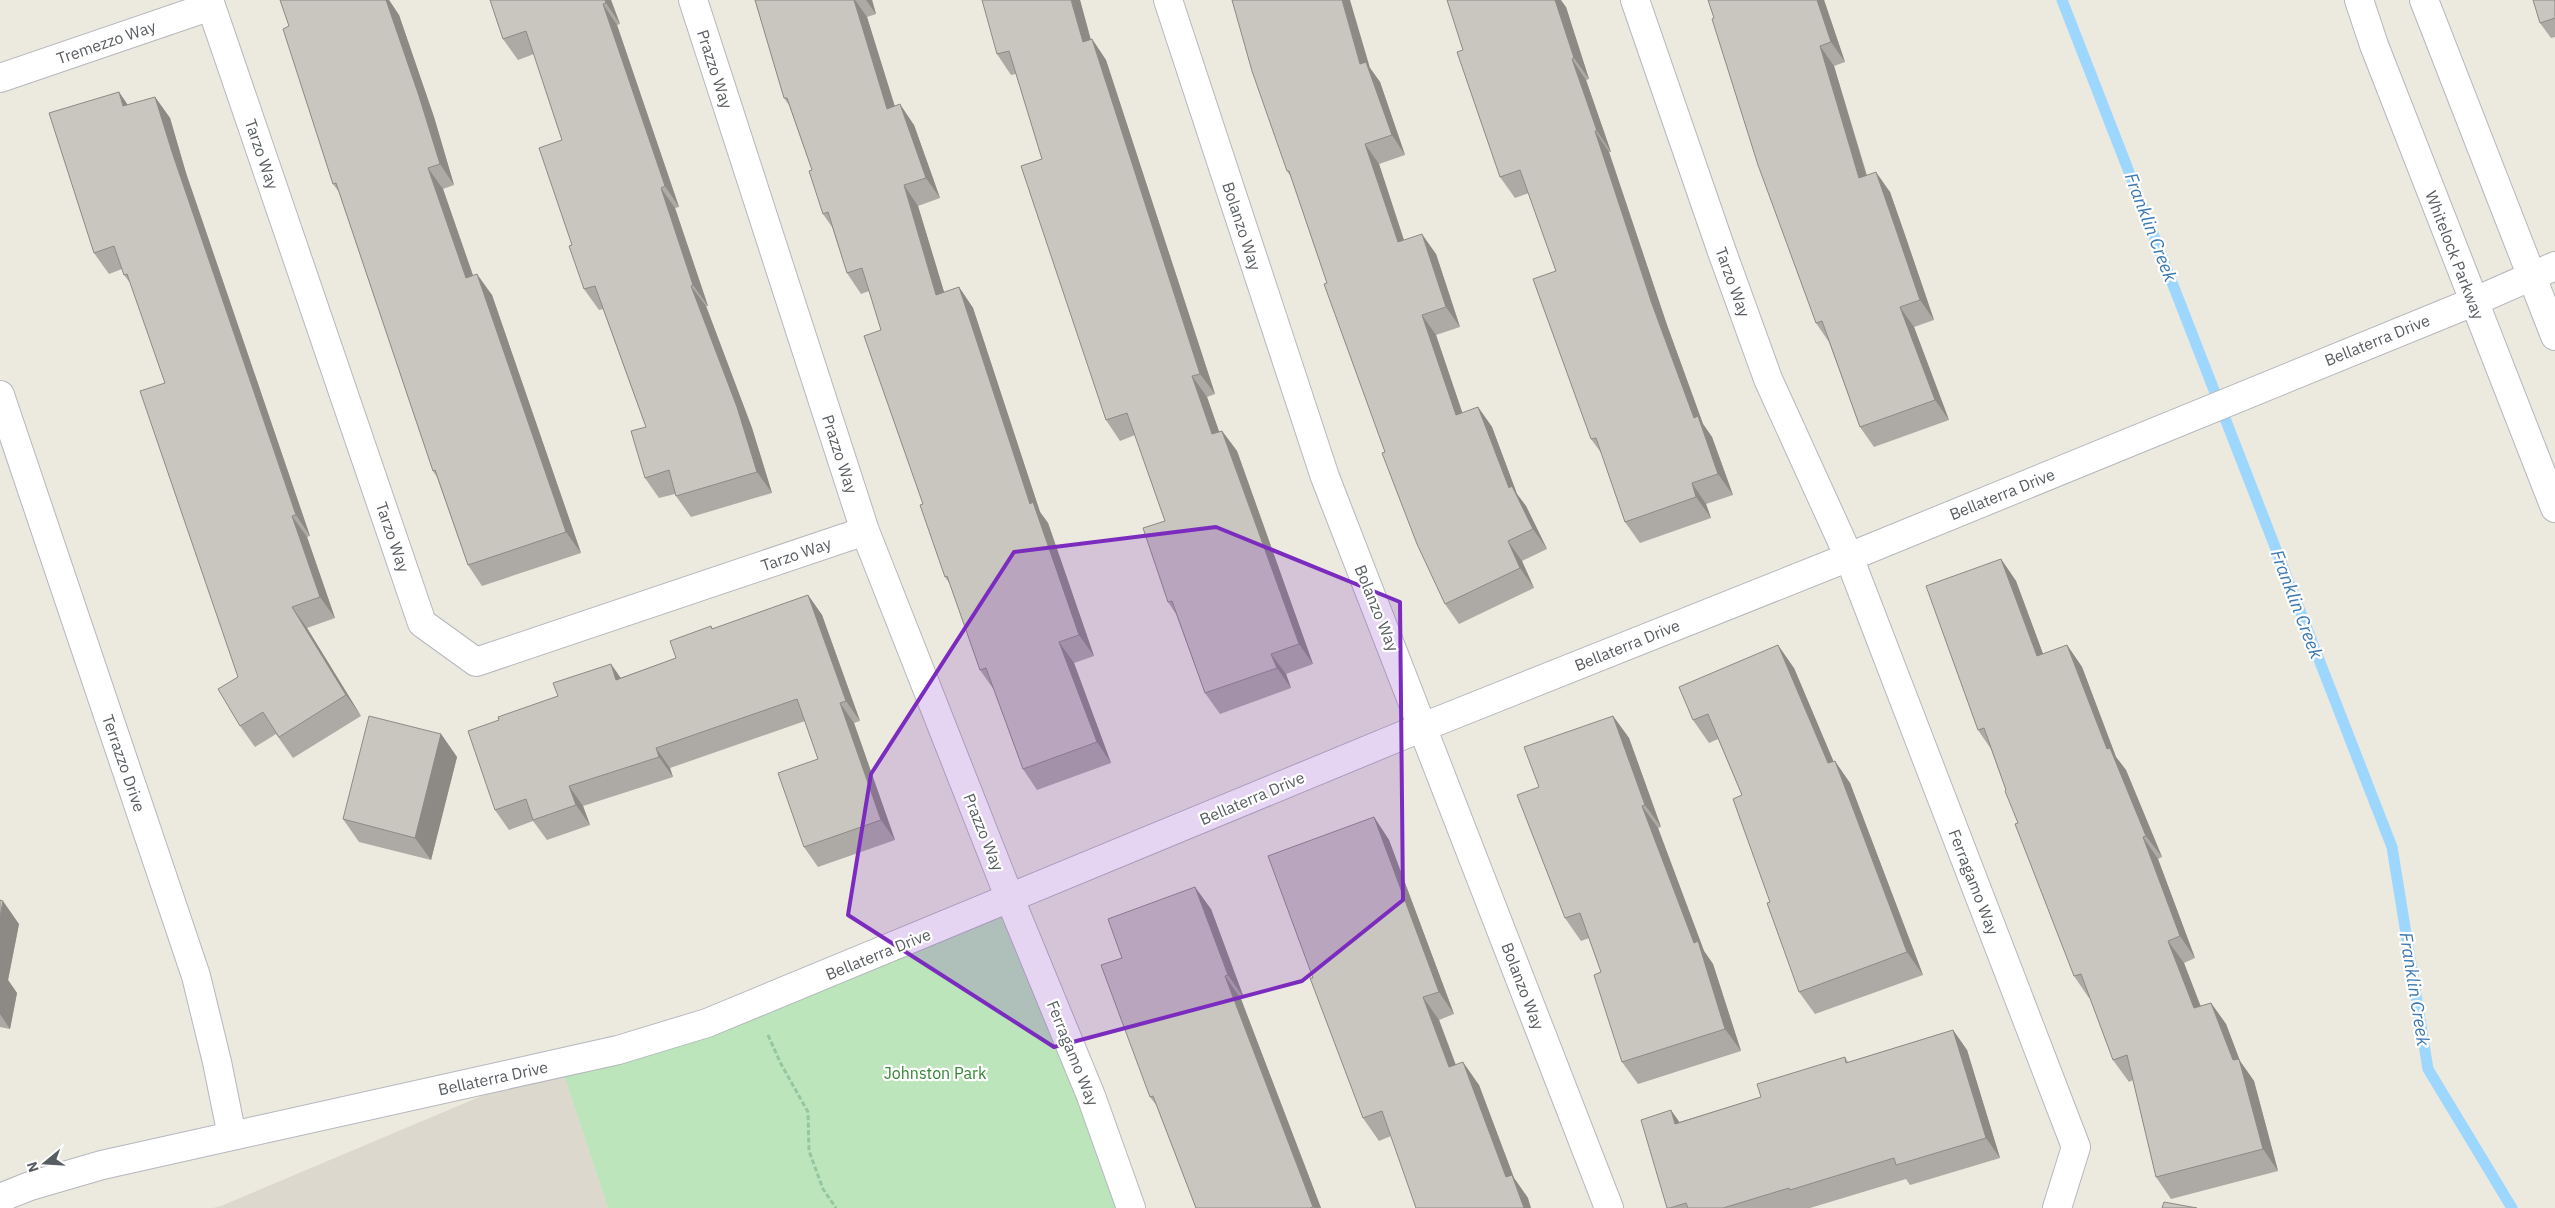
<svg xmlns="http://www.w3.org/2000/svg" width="2555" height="1208" font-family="'IBM Plex Sans',sans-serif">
<rect width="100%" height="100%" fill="#ece9df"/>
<!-- education -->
<path fill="#dcd8ce" d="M560 1063 608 1208H213L221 1206Z"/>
<!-- green -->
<path fill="#bce5bb" d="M1010 899 1118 1208H608L560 1063Z"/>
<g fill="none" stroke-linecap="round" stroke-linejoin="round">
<!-- stream -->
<path stroke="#9dd7ff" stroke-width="11" d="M2062 0 2392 847 2428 1069 2512 1208"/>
<!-- street casing -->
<g stroke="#b5b8bd" stroke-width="30">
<path id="street" d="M209 0 422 623 476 662 865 531
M693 0 865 531 1010 899 1091 1096 1131 1208
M1168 0 1325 477 1609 1208
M1635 0 1721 249 1768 379 1849 557 2076 1147 2057 1208
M0 78 211 6"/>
</g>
<!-- secondary casing -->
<g stroke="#b4b7bd" stroke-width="30">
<path id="secondary" d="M2359 0 2374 45 2555 508
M2424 0 2555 336
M0 395 196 976 217 1062 232 1136
M0 1198 30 1186 102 1165 618 1050 707 1023 1423 727 1849 557 2473 302 2555 266"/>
</g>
<!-- path -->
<path stroke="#94c6a1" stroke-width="3" stroke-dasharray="5 2.5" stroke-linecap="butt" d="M768 1035 781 1064 808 1112 809 1151 823 1189 836 1208"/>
<!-- street -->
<use href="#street" stroke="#fff" stroke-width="28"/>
<!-- secondary -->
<use href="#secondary" stroke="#fff" stroke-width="28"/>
</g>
<!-- wall -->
<path fill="#ada9a4" d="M280 0H389L399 15 434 117 454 185 443 189 473 275 492 295 581 553 482 586 468 565 437 477 433 471 339 192 333 184 289 26Z
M490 0H611L620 24 617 25 679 207 675 208 708 306H706L752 428 772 493 691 517 676 496 675 494 659 498 645 478 646 427 603 309 599 310 584 289 572 245 562 140 534 54 518 60 503 39Z
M755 0H872L876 14 867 17 894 106 914 125 940 198 918 206 944 292 959 287 973 308 1040 512 1048 523 1094 656 1074 663 1111 763 1037 790 1023 769 994 690 980 670 950 584 945 577 923 504 881 330 869 291 861 294 847 273 832 227 823 214 812 170 789 105 784 98Z
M1080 0 1091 40 1092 39 1106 60 1215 394 1207 397 1219 432 1222 431 1237 451 1313 664 1286 674 1291 688 1220 714 1205 693 1176 614 1168 602 1165 521 1135 435 1120 441 1106 420 1042 159 1016 74 1011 75 997 54Z
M1708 0H1824L1845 62 1834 66 1867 175 1890 192 1905 235 1934 320 1914 327 1949 420 1874 447 1860 427 1829 342 1816 323Z
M2555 0V37L2551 38 2540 23Z
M1566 7 1589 79 1586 80 1611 152H1609L1667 325 1703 424 1712 437 1733 495 1706 504 1711 518 1640 543 1625 522 1602 454 1591 439 1556 271 1529 193 1515 198 1500 177 1463 50Z
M1370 68 1380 82 1405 155 1379 164 1404 240 1436 254 1460 327 1436 335 1462 413 1478 407 1492 427 1517 494 1526 506 1547 549 1522 561 1534 588 1459 624 1445 604 1385 452 1327 283 1291 177 1287 171Z
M119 92 128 105 155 97 170 118 186 173 310 536 307 537 335 618 307 628 361 716 293 758 276 734 255 747 240 726 238 677 165 383 131 284 124 275 122 269 109 274 94 253Z
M2001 559 2016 581 2043 654 2067 645 2082 667 2116 757 2126 770 2162 857 2158 859 2195 958 2184 963 2200 1006 2211 1003 2226 1024 2240 1061 2254 1081 2278 1171 2171 1199 2156 1177 2133 1080 2129 1082 2113 1060 2090 998H2089L2074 976 1991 749 1978 730Z
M808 595 822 615 860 721 854 723 895 840 818 867 804 847 818 759 805 721 670 768 673 777 583 806 590 825 547 840 533 821 509 830 495 810 499 720 558 696 620 678 676 658 711 626 713 629Z
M1794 668 1833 761 1850 783 1923 975 1815 1014 1799 992 1770 902 1742 795 1718 739 1709 743 1693 720Z
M1613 716 1629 738 1661 827 1658 828 1704 951 1713 964 1741 1051 1638 1084 1622 1062 1601 972 1589 938 1581 941 1565 918 1539 787Z
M441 734 457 757 431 860 359 842 343 819Z
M1374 817 1389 840 1454 1014 1439 1020 1456 1065 1479 1085 1514 1178 1528 1198 1391 1136 1379 1141 1363 1118 1313 978Z
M1211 909 1244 998 1241 999 1321 1208H1196L1157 1106 1150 1097 1122 958Z
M0 917 19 924 8 980 17 993 10 1029 0 1027Z
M1953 1030 1967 1050 2000 1158 1910 1185 1906 1179 1810 1208H1667L1679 1122 1761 1097 1845 1057 1848 1062Z"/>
<!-- shaded-wall -->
<path fill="#8d8a86" d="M386 0H389L399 15 434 117 454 185 440 164Z
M605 0H611L620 24 606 3Z
M854 0H855L867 17 902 129 887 109Z
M866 0H872L876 14Z
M1071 0H1080L1097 63 1083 42Z
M1342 0H1350L1370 68 1380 82 1405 155 1392 135 1360 64Z
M1555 0H1561L1566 7 1589 79 1574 58Z
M1817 0H1824L1845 62 1831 42Z
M603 4 617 25 679 207 665 186Z
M1092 39 1106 60 1215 394 1200 374Z
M1820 46 1834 66 1873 198 1859 178Z
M1572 59 1586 80 1611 152 1597 131Z
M119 92 133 113 123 106Z
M155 97 170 118 186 173 310 536 296 515 172 152Z
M900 104 914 125 940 198 926 178Z
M1595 131 1609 152 1667 325 1703 424 1712 437 1733 495 1718 474 1694 418 1652 304Z
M1365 144 1379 164 1411 262 1398 242Z
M428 168 443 189 481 299 466 278Z
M1876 172 1890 192 1905 235 1934 320 1920 300Z
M904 185 918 206 951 315 936 295Z
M661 188 675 208 708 306 693 285Z
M1422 234 1436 254 1460 327 1446 307Z
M477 274 492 295 581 553 566 532Z
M691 286 706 306 752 428 772 493 757 472Z
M959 287 973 308 1040 512 1048 523 1094 656 1079 635 1030 504Z
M1900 307 1914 327 1949 420 1935 400Z
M1422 315 1436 335 1470 435 1456 415Z
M1192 376 1207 397 1227 454 1212 434Z
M1478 407 1492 427 1517 494 1526 506 1547 549 1533 529 1509 488Z
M1222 431 1237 451 1313 664 1299 644Z
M1692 483 1706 504 1711 518 1696 497Z
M292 516 307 537 335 618 320 597Z
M1508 541 1522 561 1534 588 1520 568Z
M2001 559 2016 581 2052 678 2037 656Z
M808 595 822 615 860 721 846 701Z
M292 607 307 628 361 716 346 695Z
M1059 642 1074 663 1111 763 1097 742Z
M1778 645 1794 668 1844 786 1828 763Z
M2067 645 2082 667 2116 757 2126 770 2162 857 2146 836 2107 749Z
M1271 654 1286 674 1291 688 1277 668Z
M611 664 625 684 616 680Z
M840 703 854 723 895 840 881 820Z
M1613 716 1629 738 1661 827 1645 805Z
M441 734 457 757 431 860 415 838Z
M656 748 670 768 673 777 659 757Z
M1835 761 1850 783 1923 975 1907 952Z
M569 786 583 806 590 825 576 805Z
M1642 806 1658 828 1704 951 1713 964 1741 1051 1725 1029Z
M1374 817 1389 840 1454 1014 1439 992Z
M2143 837 2158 859 2195 958 2180 936Z
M1195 887 1211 909 1244 998 1228 975Z
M3 901 19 924 8 980 17 993 10 1029 0 1014V917Z
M2168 941 2184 963 2210 1030 2194 1008Z
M1225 976 1241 999 1321 1208H1314L1313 1207Z
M1423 997 1439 1020 1465 1090 1449 1067Z
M2211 1003 2226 1024 2240 1061 2254 1081 2278 1171 2263 1149 2233 1060Z
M1953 1030 1967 1050 2000 1158 1986 1138Z
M1463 1062 1479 1085 1514 1178 1528 1198 1531 1208H1524L1506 1177Z
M1671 1110 1685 1130 1675 1124Z"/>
<!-- building -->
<path fill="#c9c5bf" stroke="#8d8a86" d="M280 0H386L419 96 440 164 428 168 466 278 477 274 566 532 468 565 435 470 433 471 336 183 333 184 283 29 289 26Z
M490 0H605L606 3 603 4 665 186 661 188 693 285 691 286 737 407 757 472 676 496 669 470 645 478 631 431 646 427 595 286 584 289 569 246 572 245 539 148 562 140 526 31 503 39Z
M755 0H854L887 109 900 104 926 178 904 185 936 295 959 287 1030 504 1033 502 1079 635 1059 642 1097 742 1023 769 986 668 980 670 947 576 945 577 920 505 923 504 864 336 881 330 862 268 847 273 828 212 823 214 809 171 812 170 787 98H784Z
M982 0H1071L1083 42 1092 39 1200 374 1192 376 1212 434 1222 431 1299 644 1271 654 1277 668 1205 693 1172 601 1168 602 1143 528 1165 521 1127 413 1106 420 1021 166 1042 159 1009 51 997 54Z
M1232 0H1342L1360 64 1366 62 1392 135 1365 144 1398 242 1422 234 1446 307 1422 315 1456 415 1478 407 1509 488 1512 486 1533 529 1508 541 1520 568 1445 604 1417 544 1382 453 1385 452 1324 284 1327 283 1289 171H1287L1252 71Z
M1447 0H1555L1574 58 1572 59 1597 131H1595L1652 304 1694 418 1698 416 1718 474 1692 483 1696 497 1625 522 1596 438 1591 439 1533 279 1556 271 1520 170 1500 177 1457 52 1463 50Z
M1708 0H1817L1831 42 1820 46 1859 178 1876 172 1891 215 1920 300 1900 307 1935 400 1860 427 1822 321 1816 323 1758 165 1712 19 1714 18Z
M2533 0H2555V18L2540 23Z
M119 92 123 106 155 97 172 152 296 515 292 516 320 597 292 607 346 695 279 737 263 712 240 726 218 689 238 677 140 391 165 383 127 274 124 275 114 246 94 253 49 113Z
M2001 559 2037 656 2067 645 2107 749 2110 748 2146 836 2143 837 2180 936 2168 941 2194 1008 2211 1003 2233 1060 2239 1059 2263 1149 2156 1177 2127 1055 2113 1060 2081 974 2074 976 2015 824 2018 823 2005 791 2006 790 1984 728 1978 730 1926 586Z
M808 595 846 701 840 703 881 820 804 847 778 773 818 759 797 699 656 748 659 757 569 786 576 805 533 820 526 799 495 810 468 731 499 720 498 717 558 696 553 683 611 664 616 680 676 658 670 641 711 626 712 629Z
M1778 645 1828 763 1835 761 1907 952 1799 992 1767 903 1770 902 1733 799 1742 795 1708 714 1693 720 1679 687Z
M369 716 441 734 415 838 343 819Z
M1613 716 1645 805 1642 806 1694 943 1698 941 1725 1029 1622 1062 1594 975 1601 972 1580 913 1565 918 1517 795 1539 787 1524 747Z
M1374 817 1439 992 1423 997 1449 1067 1463 1062 1506 1177 1512 1175 1524 1208H1416L1382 1111 1363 1118 1310 978H1313L1268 856Z
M1195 887 1228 975 1225 976 1313 1207 1310 1208H1196L1153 1096 1150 1097 1101 965 1122 958 1108 919Z
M0 900 3 901 0 917Z
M1953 1030 1986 1138 1896 1165 1894 1158 1790 1190 1789 1188 1723 1208H1688L1686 1203 1670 1208H1667L1641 1120 1671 1110 1675 1124 1761 1097 1757 1084 1845 1057 1846 1063Z
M2164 1202 2197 1208H2162Z"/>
<!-- marked area -->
<path fill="#7b2cbf" fill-opacity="0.2" stroke="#7b2cbf" stroke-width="4" stroke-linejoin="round" d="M1216 527 1400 602 1403 900 1302 981 1054 1047 848 915 871 774 1014 552Z"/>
<g text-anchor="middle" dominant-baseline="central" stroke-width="4.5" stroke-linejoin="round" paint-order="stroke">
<!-- street labels -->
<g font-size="16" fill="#585d61" stroke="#fff">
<text transform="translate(106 42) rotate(-19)">Tremezzo Way</text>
<text transform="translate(715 69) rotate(72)">Prazzo Way</text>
<text transform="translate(262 154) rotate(71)">Tarzo Way</text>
<text transform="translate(1242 226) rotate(72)">Bolanzo Way</text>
<text transform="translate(2455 255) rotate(69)">Whitelock Parkway</text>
<text transform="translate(1733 282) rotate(70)">Tarzo Way</text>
<text transform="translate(2377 340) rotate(-22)">Bellaterra Drive</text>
<text transform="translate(840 454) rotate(72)">Prazzo Way</text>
<text transform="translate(2002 494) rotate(-22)">Bellaterra Drive</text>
<text transform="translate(393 537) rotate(71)">Tarzo Way</text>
<text transform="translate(796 554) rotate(-19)">Tarzo Way</text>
<text transform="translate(1377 608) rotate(68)">Bolanzo Way</text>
<text transform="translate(1627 645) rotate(-22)">Bellaterra Drive</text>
<text transform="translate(124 763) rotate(71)">Terrazzo Drive</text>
<text transform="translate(1252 798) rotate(-23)">Bellaterra Drive</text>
<text transform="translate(984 832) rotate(68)">Prazzo Way</text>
<text transform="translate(1974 882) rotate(69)">Ferragamo Way</text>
<text transform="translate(878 954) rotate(-22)">Bellaterra Drive</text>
<text transform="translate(1523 986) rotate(69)">Bolanzo Way</text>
<text transform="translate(1073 1053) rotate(68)">Ferragamo Way</text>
<text transform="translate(493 1078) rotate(-12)">Bellaterra Drive</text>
</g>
<!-- park labels -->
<g font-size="16" fill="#338634" stroke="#fff">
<text x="935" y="1073">Johnston Park</text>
</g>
<!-- water labels -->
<g font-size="18" font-style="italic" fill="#3978b2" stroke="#fff">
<text transform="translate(2151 227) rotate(69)">Franklin Creek</text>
<text transform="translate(2297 604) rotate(69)">Franklin Creek</text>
<text transform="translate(2415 989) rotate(81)">Franklin Creek</text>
</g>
</g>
<!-- north arrow -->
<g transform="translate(45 1163) rotate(252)" stroke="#ffffff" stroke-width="4" paint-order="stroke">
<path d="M0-4L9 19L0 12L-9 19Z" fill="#585d61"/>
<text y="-8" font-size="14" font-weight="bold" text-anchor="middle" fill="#585d61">N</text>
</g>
</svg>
